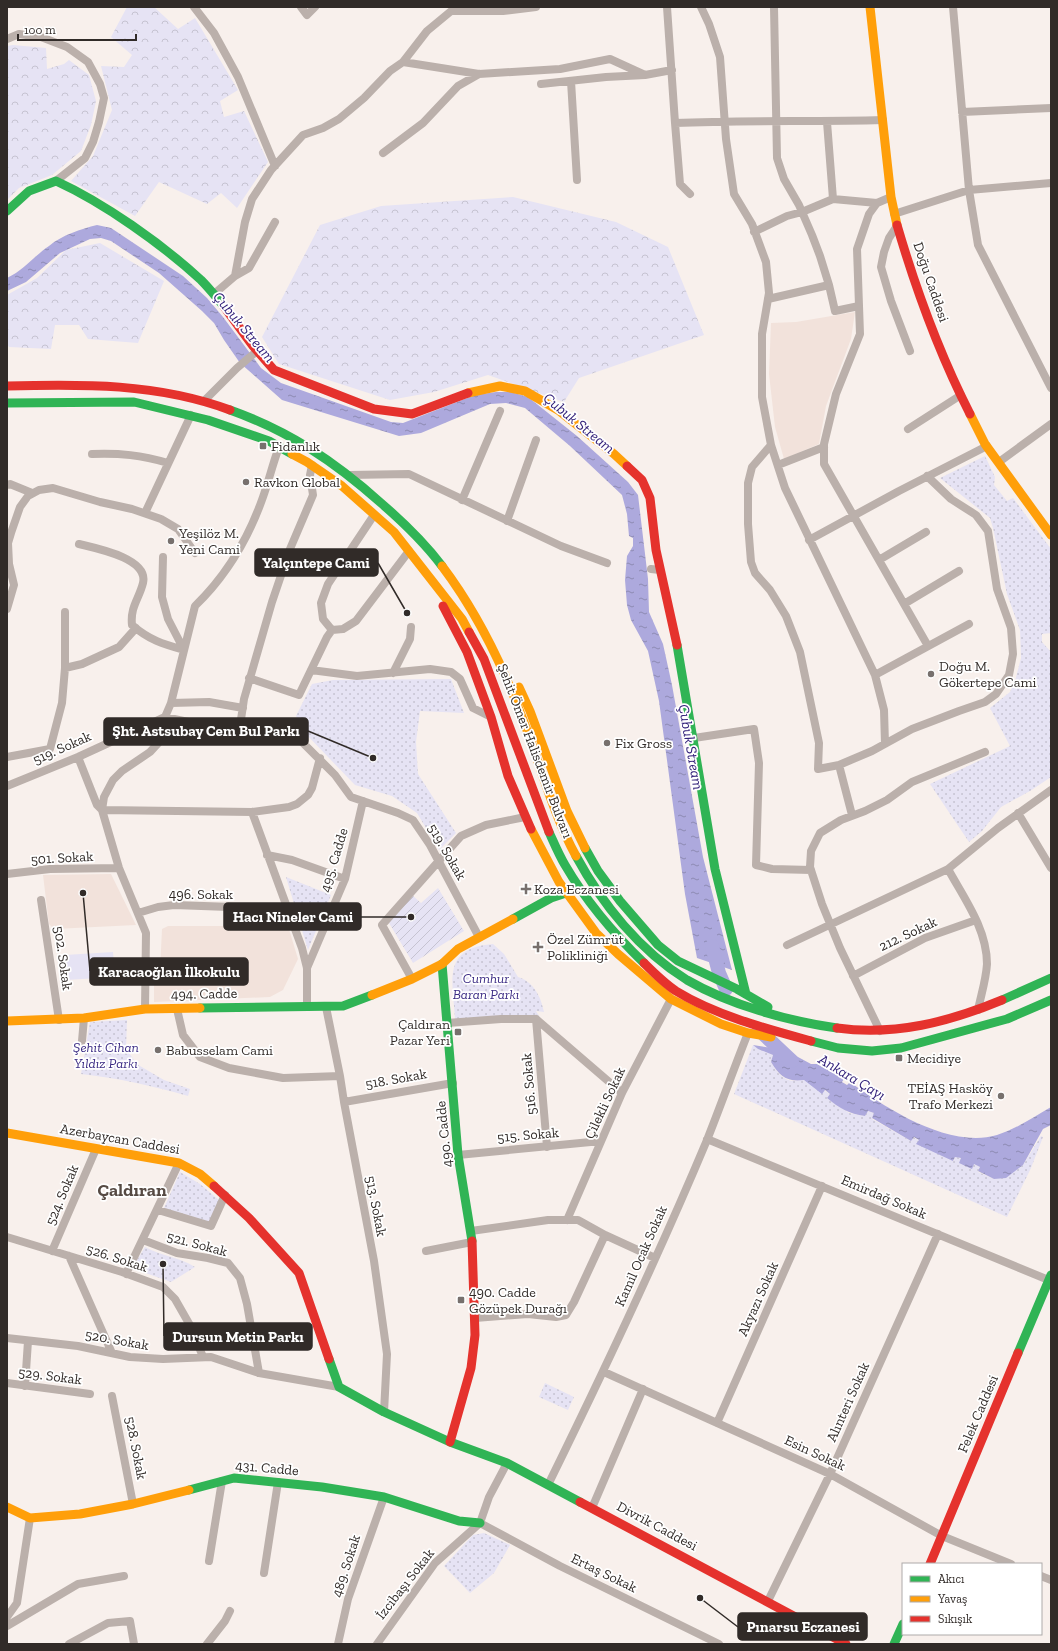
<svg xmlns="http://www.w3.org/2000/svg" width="1058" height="1651" font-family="'Zilla Slab',serif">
<defs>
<pattern id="forest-crowns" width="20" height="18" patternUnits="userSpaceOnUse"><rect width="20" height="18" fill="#e6e3f4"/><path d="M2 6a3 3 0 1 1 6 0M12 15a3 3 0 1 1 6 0" fill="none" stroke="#c6c3d1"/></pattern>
<pattern id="park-dots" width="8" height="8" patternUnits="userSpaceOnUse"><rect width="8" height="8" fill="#e6e3f4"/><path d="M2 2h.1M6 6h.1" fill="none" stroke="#c6c3d1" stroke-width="1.8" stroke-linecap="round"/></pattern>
<pattern id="garden-furrows" width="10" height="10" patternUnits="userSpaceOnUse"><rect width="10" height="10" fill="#e6e3f4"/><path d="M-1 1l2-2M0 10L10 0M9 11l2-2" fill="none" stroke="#c6c3d1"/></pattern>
<pattern id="water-ripples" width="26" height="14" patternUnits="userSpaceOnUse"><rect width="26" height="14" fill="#ada9dd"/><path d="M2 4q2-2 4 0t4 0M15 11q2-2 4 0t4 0" fill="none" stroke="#8d8ab3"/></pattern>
</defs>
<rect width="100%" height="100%" fill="#f8f0ec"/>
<!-- built -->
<path fill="#f2e2db" d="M855 312 851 339 826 406 819 444 784 459 775 427 769 374 771 323 796 322Z
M111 874 136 925 54 929 49 924 43 875Z
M168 926H288L298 959 283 990 270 997 154 1002V972L160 971 162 929Z"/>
<!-- grass -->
<path fill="#e6e3f4" d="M113 952 115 977 66 980 65 955Z"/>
<!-- forest -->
<path fill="url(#forest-crowns)" d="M127 7H154L178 29 195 18 238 90 220 101 224 117 244 111 268 162 237 208 221 193 207 204 159 182 135 216 71 181 93 156 112 110 101 66 124 67 132 55 111 37Z
M13 45 46 48 47 69 64 64 69 60 89 75 96 101 91 125 81 151 52 175 19 188 7 200V46Z
M513 197 616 222 668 247 704 335 579 378 564 402 488 375 434 392 390 400 279 364 262 337 320 225 381 206Z
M100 243 164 281 138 343 88 339 79 325H55L51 349 9 347 7 344V295L37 278 66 250Z"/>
<!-- park -->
<path fill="url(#park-dots)" d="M985 456 995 477 994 485 1007 501 1013 498 1051 549V633L1042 634V642L1051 652V777L1030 791 1001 807 982 831 969 842 930 784 1010 746 990 708 1010 692 1015 681 1021 658 1020 630 1007 594 993 528 990 518 940 478Z
M451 679 464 713 420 711 416 742 418 774 456 833 439 850 417 813 392 796 355 785 303 731 296 716 312 684 333 680Z
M286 877 331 895 308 950Z
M493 944 504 954 518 977C534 982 541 997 544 1012L536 1011 541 1019H455C453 981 441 948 493 944Z
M127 1020 126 1049 134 1060 140 1066 164 1080 190 1089 188 1096C153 1086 118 1078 81 1074L90 1022Z
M753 1045 758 1049 773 1055 771 1062C776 1071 783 1081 794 1081 798 1081 802 1079 807 1081L830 1094 827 1098 849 1113 865 1116 867 1111 874 1113 872 1119 911 1141 913 1137 954 1161 955 1156 962 1159 960 1163 974 1164 980 1167 978 1172 994 1179 1023 1165 1041 1136 1043 1137 1031 1168 1007 1217 734 1094Z
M180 1172 200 1184 220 1201 210 1223 164 1208Z
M145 1247C161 1256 180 1257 195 1267L171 1282 137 1270 134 1265Z
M545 1383 574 1397 568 1410 539 1397Z
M484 1533 510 1545 494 1573 470 1593 444 1566 473 1535Z"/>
<!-- garden -->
<path fill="url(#garden-furrows)" d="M438 888 464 931 413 963 389 923 412 895 421 903Z"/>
<!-- water -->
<path fill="url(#water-ripples)" d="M97 225 111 228 183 276 207 298 223 317 261 368 281 383 391 422 403 423 475 395 496 392H511L528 397 577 436 628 482 638 495 648 579 649 612 663 644 672 685 703 857 732 970 697 958 685 894 659 701 648 651 631 620 627 605 625 580 627 556 633 546V538L629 536 627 514 622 495 570 446 525 408 506 403 490 404 421 433 399 436 282 400 240 363 224 340 214 323 202 311 159 273 111 241 101 238 90 239 60 253 26 282 7 291V278C24 270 34 256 49 246 62 235 81 229 97 225Z
M753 1045 785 1050 811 1064H817L844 1079 842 1082 847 1085 850 1082C887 1109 949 1149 997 1135 1016 1129 1034 1117 1051 1107V1125L1043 1129 1023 1165 1006 1178 994 1179 978 1171 980 1167 974 1164 972 1169 959 1163 961 1158 955 1157 953 1161 916 1144 919 1140 914 1137 911 1141 872 1118 874 1113 868 1111 865 1116C849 1114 839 1108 827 1098L830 1094 825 1090 822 1094 804 1080C787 1082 780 1077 771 1062L773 1055 758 1049Z"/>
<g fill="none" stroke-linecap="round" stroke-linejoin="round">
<!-- river -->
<path stroke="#ada9dd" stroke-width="14" d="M712 946 719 973 726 989
M759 1030 792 1061"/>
<!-- street -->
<path stroke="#bbb0ab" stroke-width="8" d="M194 7 214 33 238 77 275 166
M301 7 307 15 315 7
M667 7 675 123
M701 7 709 24 720 57 726 139 734 194 752 224 766 262 769 293 762 334V397L771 445
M774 7 777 158 784 179 799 205 812 235 820 256 829 285
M953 7 969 190 978 245 1051 388
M453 11H503L536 7
M7 39 19 34 41 37 67 47 88 62 100 84 104 98 99 122 93 142 85 158 56 181
M403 62 427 31 456 7
M571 81 577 180
M541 84 606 77 645 75
M962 112 1051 108
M383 153 423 123 458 86 479 74
M690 194 680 184 675 123C744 120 814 122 883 120
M891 197 877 203 869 214 857 249 860 334 836 394 824 444V464L928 646
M833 199 877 203
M894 214 969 190 1051 183
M897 226 889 238 884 252 881 267 891 301 910 351
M754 232 787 216 802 212 833 199 827 122
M235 276 249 268 275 222
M214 294 235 276 245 222 252 199 271 170 303 135 323 128 339 119 364 98 390 71 403 62 479 74 560 69 610 59 645 75 672 70
M768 299 829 285 835 311 859 306
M204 401 237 368 257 351
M908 429 961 395
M92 454C120 453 141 455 168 463
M999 462 1051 424
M778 465 824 447
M349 475 409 474 561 546 607 563
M7 485 10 484 32 493
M462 500 500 411
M145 513 191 415
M507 521 536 440
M809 540 899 491 987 446
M79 544C95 548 149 558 143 583 139 599 130 607 132 625 149 640 163 644 184 650
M163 557 162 597 168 619 184 650
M879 560 926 532
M651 569 660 570
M904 604 959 571
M7 609 14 585 9 564 8 543 11 533 20 507 28 496 39 490 53 488 100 502 132 509 161 519 178 529 195 553
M65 612V668
M332 630 323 619 321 603 328 584 374 515
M311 670 357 676 430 669 451 672 460 679 473 708 491 717
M393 673 410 639 411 627
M875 675 884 710 885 744
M249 678 299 695 327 637 332 630 343 629 356 621 409 551
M171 703 209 702 243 708
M239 733 244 699 272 602 290 549 313 495 310 475 312 465
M694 738 754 729 759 763 756 865 772 869 811 870
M7 757 50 749 62 703 65 668 82 664 119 647 136 628
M78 757 97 805 102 810 252 812 289 807 297 804 308 795 312 788 320 758
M839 765 818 769 819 743 800 652 786 616 770 590 755 573 751 562 748 524V483L752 467 771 445 785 488 875 675 969 624
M7 786 78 757 165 717 239 733 299 739 335 775 351 797 398 813 413 820 430 845 479 937
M252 812 302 948 307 968V1006
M1018 813 1051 868
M852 815 839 765 872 751 912 729 959 711 985 702 996 694 1009 675 1013 654 1011 628 997 589 988 531 976 515 951 499 927 476
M267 855 292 860 345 879
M7 874 50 869 119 868
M41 900 59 1020
M138 913 158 907 174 905 288 909
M787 945 948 869
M307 968 345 879 363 801
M853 976 925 938 976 920
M412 979 382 925 461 836 486 825 525 817
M326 1007 340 1076 344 1102 374 1261 387 1354 384 1412
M145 1009 146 933 119 868 102 810 104 797 113 780 122 771 150 752 161 740 164 733 165 717 171 703 195 606C226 576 249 537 263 497 269 480 273 463 279 447
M177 1009 183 1035 200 1057 229 1068 283 1078 340 1076
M978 1010C981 995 986 980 987 964 987 929 964 898 948 869L998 828 1051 790
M536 1019 547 1147
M536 1019 622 1093
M447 1023 501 1019H536
M880 1031 840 948 822 904 810 867 811 851 820 833 841 820 865 811 887 800 912 782 985 752
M82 1041 84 1018
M344 1102 453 1083
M707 1139 1051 1281
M458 1155 601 1141
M158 1210 211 1226 225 1195
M567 1220 622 1093 671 999
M471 1231 548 1220H578L605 1235 655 1258
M7 1237 122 1272 163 1287 175 1299 191 1327 203 1357
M143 1240 177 1253 208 1258 228 1263 240 1278 247 1304 259 1373
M52 1251 96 1149
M426 1251 472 1242
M69 1256 112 1353
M126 1274 179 1163
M475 1318 528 1314 556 1317 566 1315 574 1302 605 1235
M7 1338 78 1346 130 1357 163 1359 211 1357 259 1373 339 1387
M604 1372 830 1474 942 1536 1011 1564
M7 1383 90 1394
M25 1386 28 1341
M112 1396 133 1504
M717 1423 822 1186
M548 1485C604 1371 658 1257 707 1140 721 1105 734 1068 748 1033
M592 1508 643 1389
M480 1523 560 1566 719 1644
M209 1561 222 1481
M264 1573 278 1482
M1041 1576 1051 1580
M768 1601 830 1474 938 1234
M7 1617 17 1603 30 1518
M7 1626 78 1584 124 1576
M69 1644 108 1623 130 1621 134 1644
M207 1644 225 1621 230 1611
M338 1644 348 1599 384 1497
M377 1644 435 1563 480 1523 489 1497 507 1463"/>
<!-- fast -->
<path stroke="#30b455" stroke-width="9" d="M7 211 29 191 56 181C104 203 162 244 201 280 209 288 216 297 223 305
M7 403 134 402 208 420 269 441 292 454
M230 410C289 431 334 461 381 503 403 522 424 542 442 566
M677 645 715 869 746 994
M549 832C554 843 559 855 565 865 586 901 614 934 644 963
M585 848 598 871 620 901 658 945 678 961 737 989 768 1007
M576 856C602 904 640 951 687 980 730 1005 788 1021 837 1028
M513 919 551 898 566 893
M442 964 458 1155 472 1241
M1002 1000 1051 978
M200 1008 343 1006 372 995
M811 1041 838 1048 872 1051 901 1048 1007 1019 1051 1000
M1018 1353 1051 1275
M329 1359 339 1387 384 1412 450 1442 507 1463 580 1502
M189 1490 234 1478 322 1487 384 1497 459 1521 480 1523
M894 1644 903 1624"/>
<!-- slow -->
<path stroke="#ff9f0a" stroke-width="9" d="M870 7 891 197 897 225
M468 393 500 386 525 391 558 410 614 454 627 466
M970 414 985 444 1051 535
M292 454 307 462 342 486 394 532 462 619 469 632
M442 566C476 611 502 664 522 717 540 763 552 812 576 856
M519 687 530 711 567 811 585 848
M531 829 559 882 596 933 618 954 671 999 721 1024 748 1033 771 1037
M372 995 412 979 442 964 458 949 513 919
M7 1021 84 1018 145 1009 200 1008
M7 1133 179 1163 200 1174 214 1186
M7 1507 30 1518 80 1514 133 1504 189 1490"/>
<!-- jam -->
<path stroke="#e5322d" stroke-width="9" d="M897 225C916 290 939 353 970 414
M223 305 253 346 274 370 374 409 412 414 468 393
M7 386C83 384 157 383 230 410
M627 466 642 480 650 498 656 550 677 645
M443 606 467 652 491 717 508 776 531 829
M469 632 484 659 549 832
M644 963C653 972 664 983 676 991 715 1015 767 1029 811 1041
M837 1028C895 1036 949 1022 1002 1000
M214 1186 249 1218 299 1273 329 1359
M450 1442 471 1368 475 1335 472 1241
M580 1502 846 1644
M930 1564 1018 1353"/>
</g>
<!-- markers -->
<g fill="#77706d" stroke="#fff" stroke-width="1.5">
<rect x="259" y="442" width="8" height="8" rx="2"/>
<circle cx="246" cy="482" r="4"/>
<circle cx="171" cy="541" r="4"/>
<circle cx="931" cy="674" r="4"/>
<circle cx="607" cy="743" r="4"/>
<path d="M524 883h4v4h4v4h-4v4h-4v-4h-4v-4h4z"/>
<path d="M536 941h4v4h4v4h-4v4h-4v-4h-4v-4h4z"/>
<rect x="454" y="1028" width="8" height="8" rx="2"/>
<circle cx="158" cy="1050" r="4"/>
<rect x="895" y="1054" width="8" height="8" rx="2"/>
<circle cx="1001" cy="1096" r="4"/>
<rect x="457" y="1296" width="8" height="8" rx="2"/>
</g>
<g text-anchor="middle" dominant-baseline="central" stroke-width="3.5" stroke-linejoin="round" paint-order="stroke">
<!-- street labels -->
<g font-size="14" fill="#312b28" stroke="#fff">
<text transform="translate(931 282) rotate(71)">Doğu Caddesi</text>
<text transform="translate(62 748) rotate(-24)">519. Sokak</text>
<text transform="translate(535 751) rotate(69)">Şehit Ömer Halisdemir Bulvarı</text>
<text transform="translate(447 852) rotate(60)">519. Sokak</text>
<text transform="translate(62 858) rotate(-3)">501. Sokak</text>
<text transform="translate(334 860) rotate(-73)">495. Cadde</text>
<text x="201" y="894">496. Sokak</text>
<text transform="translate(908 934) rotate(-25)">212. Sokak</text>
<text transform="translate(63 958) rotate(82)">502. Sokak</text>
<text transform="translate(204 994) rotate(-1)">494. Cadde</text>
<text transform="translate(396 1079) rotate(-10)">518. Sokak</text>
<text transform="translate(529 1084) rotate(-95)">516. Sokak</text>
<text transform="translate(605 1103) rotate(-65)">Çilekli Sokak</text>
<text transform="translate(444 1134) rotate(-96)">490. Cadde</text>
<text transform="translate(528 1135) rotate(-5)">515. Sokak</text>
<text transform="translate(120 1139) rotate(10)">Azerbaycan Caddesi</text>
<text transform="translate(62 1195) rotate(-67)">524. Sokak</text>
<text transform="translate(884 1197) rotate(23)">Emirdağ Sokak</text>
<text transform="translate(376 1206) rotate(79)">513. Sokak</text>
<text transform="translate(197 1244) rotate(15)">521. Sokak</text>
<text transform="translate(641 1256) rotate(-66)">Kamil Ocak Sokak</text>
<text transform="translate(117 1258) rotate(18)">526. Sokak</text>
<text transform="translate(758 1299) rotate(-66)">Akyazı Sokak</text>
<text transform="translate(117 1340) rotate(10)">520. Sokak</text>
<text transform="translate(50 1376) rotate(7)">529. Sokak</text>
<text transform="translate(848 1402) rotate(-66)">Alınteri Sokak</text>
<text transform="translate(978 1414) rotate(-67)">Felek Caddesi</text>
<text transform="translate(136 1448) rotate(79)">528. Sokak</text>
<text transform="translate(815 1453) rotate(25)">Esin Sokak</text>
<text transform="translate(267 1468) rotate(5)">431. Cadde</text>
<text transform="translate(657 1526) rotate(28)">Divrik Caddesi</text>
<text transform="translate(346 1566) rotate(-72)">489. Sokak</text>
<text transform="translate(604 1573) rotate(26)">Ertaş Sokak</text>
<text transform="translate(405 1584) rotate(-52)">İzcibaşı Sokak</text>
</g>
<!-- poi labels -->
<g font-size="14" fill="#312b28" stroke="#fff" text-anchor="start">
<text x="271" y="446">Fidanlık</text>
<text x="254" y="482">Ravkon Global</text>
<text x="179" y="533">Yeşilöz M.<tspan x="179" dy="16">Yeni Cami</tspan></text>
<text x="939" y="666">Doğu M.<tspan x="939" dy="16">Gökertepe Cami</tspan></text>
<text x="615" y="743">Fix Gross</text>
<text x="534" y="889">Koza Eczanesi</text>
<text x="547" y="939">Özel Zümrüt<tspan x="547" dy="16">Polikliniği</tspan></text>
<text x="450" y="1024" text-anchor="end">Çaldıran<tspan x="450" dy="16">Pazar Yeri</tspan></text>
<text x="166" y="1050">Babusselam Cami</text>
<text x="907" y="1058">Mecidiye</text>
<text x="993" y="1088" text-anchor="end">TEİAŞ Hasköy<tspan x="993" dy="16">Trafo Merkezi</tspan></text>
<text x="469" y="1292">490. Cadde<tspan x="469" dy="16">Gözüpek Durağı</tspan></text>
</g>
<!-- park labels -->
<g font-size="14" font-style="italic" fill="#3b2b84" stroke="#fff">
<text x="486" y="978">Cumhur<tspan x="486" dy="16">Baran Parkı</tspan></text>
<text x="106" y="1047">Şehit Cihan<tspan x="106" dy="16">Yıldız Parkı</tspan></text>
</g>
<!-- water labels -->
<g font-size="15" font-style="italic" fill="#322079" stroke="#fff">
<text transform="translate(244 327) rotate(50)">Çubuk Stream</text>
<text transform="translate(579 423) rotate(39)">Çubuk Stream</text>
<text transform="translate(691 747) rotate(80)">Çubuk Stream</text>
<text transform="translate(852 1077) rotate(31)">Ankara Çayı</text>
</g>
<!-- district labels -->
<g font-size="18" font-weight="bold" fill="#564a43" stroke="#fff">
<text x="132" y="1190">Çaldıran</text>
</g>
</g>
<!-- callouts -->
<path fill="none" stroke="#312b28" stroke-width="1.5" d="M407 613L378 563M373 758L308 731M411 917L361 917M83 893L90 971M163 1264L164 1336M700 1598L738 1627"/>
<g fill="#312b28" stroke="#fff" stroke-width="1.5">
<circle cx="407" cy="613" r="4"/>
<circle cx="373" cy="758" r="4"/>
<circle cx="411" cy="917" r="4"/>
<circle cx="83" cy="893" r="4"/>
<circle cx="163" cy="1264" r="4"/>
<circle cx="700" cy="1598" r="4"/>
</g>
<g fill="#312b28" stroke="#312b28" stroke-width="1.5">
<rect x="255" y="549" width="123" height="27" rx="4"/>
<rect x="104" y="718" width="204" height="27" rx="4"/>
<rect x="224" y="903" width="137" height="27" rx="4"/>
<rect x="90" y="958" width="158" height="27" rx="4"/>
<rect x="164" y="1323" width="148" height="27" rx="4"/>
<rect x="738" y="1613" width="129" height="27" rx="4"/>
</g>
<g font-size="15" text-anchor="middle" font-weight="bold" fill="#fff">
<text x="316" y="568">Yalçıntepe Cami</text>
<text x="206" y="736">Şht. Astsubay Cem Bul Parkı</text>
<text x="293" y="922">Hacı Nineler Cami</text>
<text x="169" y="977">Karacaoğlan İlkokulu</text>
<text x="238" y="1342">Dursun Metin Parkı</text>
<text x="803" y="1632">Pınarsu Eczanesi</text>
</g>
<!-- border -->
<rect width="1058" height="1651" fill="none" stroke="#312b28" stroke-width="16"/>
<!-- legend -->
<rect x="902" y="1563" width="140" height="72" fill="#ffffff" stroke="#adaaa9"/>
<rect x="910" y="1576" width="20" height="6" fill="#30b455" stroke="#adaaa9"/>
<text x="938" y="1583" font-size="12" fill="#312b28">Akıcı</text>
<rect x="910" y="1596" width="20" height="6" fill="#ff9f0a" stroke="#adaaa9"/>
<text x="938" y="1603" font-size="12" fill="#312b28">Yavaş</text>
<rect x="910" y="1616" width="20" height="6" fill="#e5322d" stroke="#adaaa9"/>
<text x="938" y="1623" font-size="12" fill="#312b28">Sıkışık</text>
<!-- scale -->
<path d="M18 34v6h118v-6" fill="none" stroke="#312b28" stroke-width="2"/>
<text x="24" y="34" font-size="12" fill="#312b28" stroke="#ffffff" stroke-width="3" paint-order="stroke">100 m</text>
</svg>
